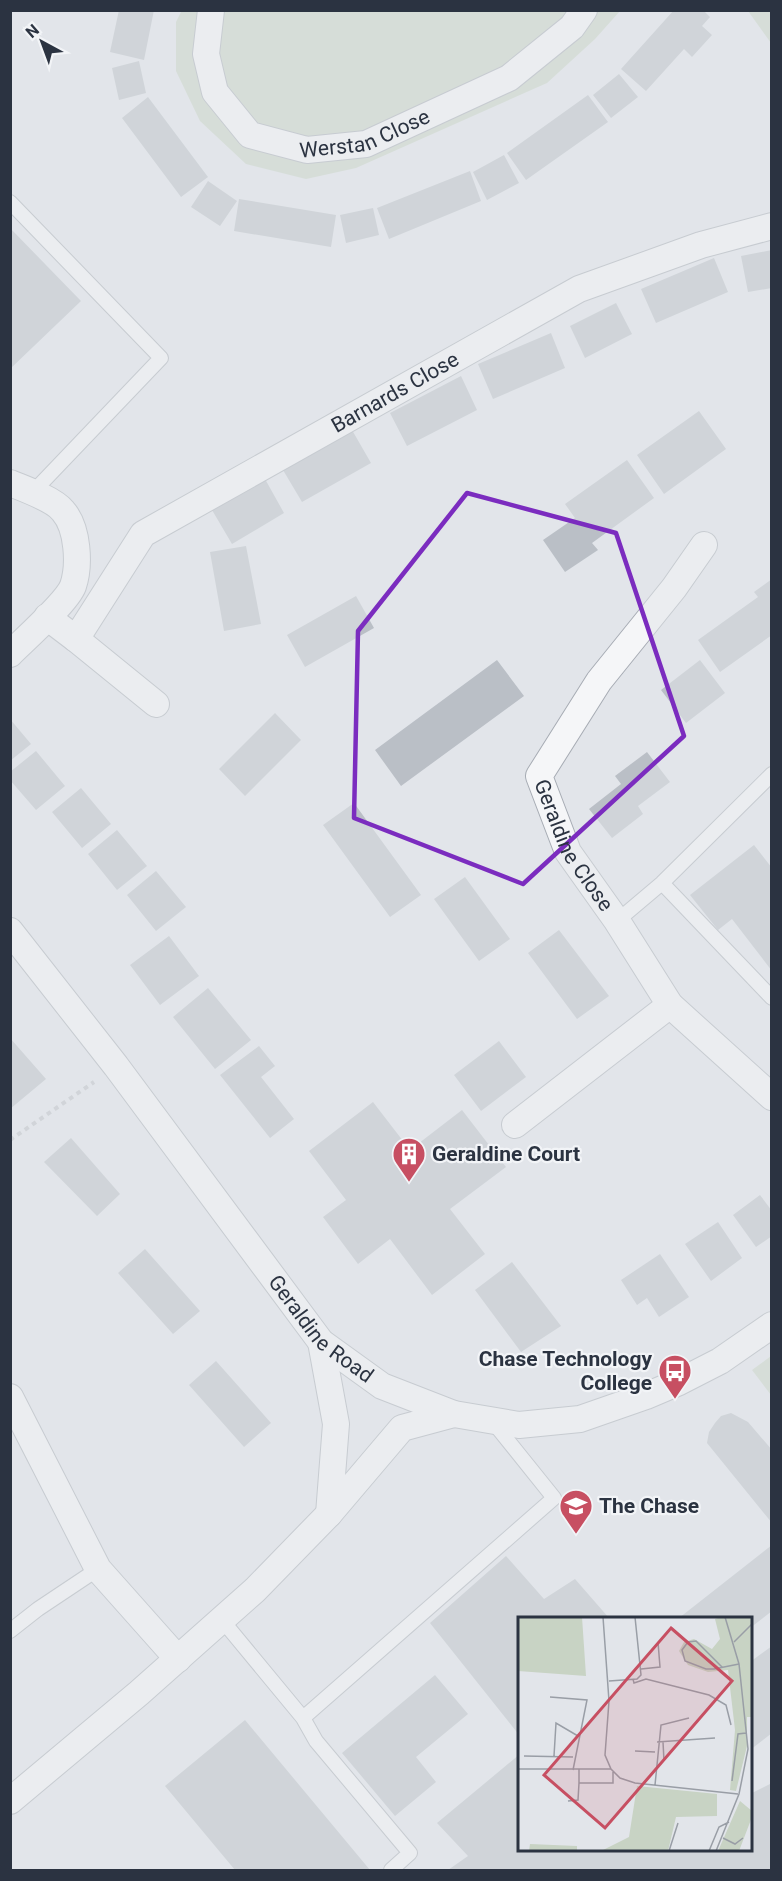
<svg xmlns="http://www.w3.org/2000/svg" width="782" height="1881" font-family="Roboto,sans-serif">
<rect width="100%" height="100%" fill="#e2e5ea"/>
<!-- green -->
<path fill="#c8d3c4" d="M182 10 620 11 595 39 547 83 356 168 306 179 246 164 200 121 176 71V22Z
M748 11H771V43Z
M771 1356V1395L752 1370Z"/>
<!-- building -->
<path fill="#babfc6" d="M119 10H154L144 60 110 52Z
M674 10H703L710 17 702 26 712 35 692 57 684 49 646 91 621 69Z
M139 61 146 93 119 100 112 68Z
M619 74 638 97 611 118 593 95Z
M588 95 608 122 526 180 507 153Z
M148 97 208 177 181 197 122 118Z
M504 155 519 183 487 200 473 172Z
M470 171 481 201 389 239 377 208Z
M208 181 237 201 220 226 191 207Z
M239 199 336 215 331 247 234 231Z
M373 208 379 235 346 243 340 215Z
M10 228 81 301 10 369 11 293Z
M772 250V288L748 292 741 256Z
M714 258 728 292 656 323 641 289Z
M616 303 632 334 585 358 570 326Z
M551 333 565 368 493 399 478 364Z
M461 376 477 410 407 446 390 413Z
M699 411 726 449 664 494 637 455Z
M352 430 371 463 302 502 283 470Z
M627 460 654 498 592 543 598 550 565 572 543 540 575 518 565 504Z
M265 479 284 513 232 544 212 510Z
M246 546 261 624 224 631 210 552Z
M772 579V635L720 672 698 640 758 597 754 592Z
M356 596 374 628 305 667 287 635Z
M497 660 524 696 401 786 375 750Z
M700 660 725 693 686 723 661 690Z
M275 713 301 740 245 796 219 769Z
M10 719 31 744 10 761Z
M36 751 65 786 36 810 10 780V772Z
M647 752 670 782 638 806 643 814 612 838 589 809 621 784 615 776Z
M81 788 111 824 82 848 52 812Z
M354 803 421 895 390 917 323 825Z
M117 830 147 866 117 890 88 854Z
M754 845 772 868V971L732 919 718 930 690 895Z
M156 871 186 907 156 931 127 895Z
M465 877 510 939 479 961 434 899Z
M559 930 609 996 577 1019 528 953Z
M169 936 199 976 160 1005 130 965Z
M208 988 251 1040 215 1069 173 1017Z
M10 1038 46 1079 10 1109Z
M499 1041 526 1077 481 1111 454 1075Z
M259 1046 275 1066 261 1077 294 1119 270 1138 220 1075Z
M373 1102 410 1150 462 1110 506 1167 450 1209 485 1254 432 1295 390 1239 358 1264 323 1217 346 1200 309 1151Z
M71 1138 120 1194 97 1216 44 1162Z
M760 1195 772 1211V1236L756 1247 733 1215Z
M718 1222 742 1258 711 1281 685 1244Z
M145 1249 200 1311 173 1334 118 1273Z
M660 1254 689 1297 659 1317 647 1298 637 1305 621 1280Z
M512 1262 561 1326 521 1352 475 1290Z
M216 1361 271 1423 244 1447 189 1385Z
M731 1413 748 1422 772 1450V1523L707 1443 709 1432 715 1423 721 1416Z
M772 1545V1611L750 1628V1618H679Z
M506 1556 544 1599 575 1579 609 1618H520V1736L430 1623Z
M772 1646V1733L750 1750V1662Z
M435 1675 468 1714 416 1757 436 1782 395 1816 342 1753Z
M245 1720 370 1870H235L165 1786Z
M520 1754V1850H750V1794L772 1783V1870H448L468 1856 437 1823Z"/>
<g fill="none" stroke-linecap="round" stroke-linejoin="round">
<!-- service casing -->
<g stroke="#a7acb4" stroke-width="16">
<path id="service" d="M10 202 161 358 33 492
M662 883 772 998
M617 921 662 883 772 774
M222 1620 303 1718 554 1498 493 1422
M10 1631 38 1609 98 1569
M303 1718 316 1741 410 1853 391 1870"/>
</g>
<!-- minor casing -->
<g stroke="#a7acb4" stroke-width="28">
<g id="minor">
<path id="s1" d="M211 10 206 54 215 92 250 135 307 150 366 144 509 78 572 27 584 10"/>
<path d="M10 483C23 488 55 500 63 511 78 528 80 565 73 586 67 602 24 640 10 654"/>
<path id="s2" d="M704 545 674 588 599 681 539 776 568 852 617 921 670 1005 772 1097"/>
<path id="s3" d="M47 617 76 639 143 534 579 289 701 245 772 226"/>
<path d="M76 639 156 704"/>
<path id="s4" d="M10 931 116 1066 321 1342 382 1386 454 1414 519 1425 580 1419 646 1396 679 1382 720 1361 772 1325"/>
<path d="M515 1125 670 1005"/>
<path d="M321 1342 336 1424 329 1514"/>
<path d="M10 1397 98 1569 178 1659"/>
<path d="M10 1801 139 1693 255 1590 329 1514 402 1428 454 1414"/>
</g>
</g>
<!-- path -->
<path stroke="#bcbfc5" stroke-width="4" stroke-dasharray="4.5 4.5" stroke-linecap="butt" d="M10 1140 94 1082"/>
<!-- service -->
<use href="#service" stroke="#f5f6f8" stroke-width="14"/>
<!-- minor -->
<use href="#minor" stroke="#f5f6f8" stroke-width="26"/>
</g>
<!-- marked area -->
<path d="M0 0H782V1881H0ZM467 493 616 533 684 736 523 884 354 818 358 631Z" fill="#e2e5ea" fill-opacity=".55" fill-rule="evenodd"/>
<path fill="none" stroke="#7b2cbf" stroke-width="4.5" stroke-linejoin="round" d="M467 493 616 533 684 736 523 884 354 818 358 631Z"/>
<!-- icons -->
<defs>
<g id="building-pin" transform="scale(1.725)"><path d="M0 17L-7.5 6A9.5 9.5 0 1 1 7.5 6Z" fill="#c74f62" stroke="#f2f4f7"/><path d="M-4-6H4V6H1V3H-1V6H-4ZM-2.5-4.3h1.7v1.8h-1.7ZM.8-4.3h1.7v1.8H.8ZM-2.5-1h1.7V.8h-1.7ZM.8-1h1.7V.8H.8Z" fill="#fff"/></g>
<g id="bus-pin" transform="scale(1.725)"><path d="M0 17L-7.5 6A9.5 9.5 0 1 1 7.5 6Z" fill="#c74f62" stroke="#f2f4f7"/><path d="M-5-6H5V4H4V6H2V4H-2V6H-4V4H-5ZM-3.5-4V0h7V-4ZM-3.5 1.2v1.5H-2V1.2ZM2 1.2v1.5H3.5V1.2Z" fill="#fff"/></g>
<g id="school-pin" transform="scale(1.725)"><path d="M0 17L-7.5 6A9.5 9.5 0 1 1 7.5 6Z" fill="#c74f62" stroke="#f2f4f7"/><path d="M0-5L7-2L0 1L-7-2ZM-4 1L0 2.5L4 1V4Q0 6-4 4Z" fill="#fff"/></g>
</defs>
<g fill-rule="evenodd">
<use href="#building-pin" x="409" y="1154"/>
<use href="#bus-pin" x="675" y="1371"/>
<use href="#school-pin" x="576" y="1506"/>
</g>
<g text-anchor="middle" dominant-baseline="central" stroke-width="4.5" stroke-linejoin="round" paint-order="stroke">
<!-- street labels -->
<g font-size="21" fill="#2b3341" stroke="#f2f4f7">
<text stroke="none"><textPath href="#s1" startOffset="258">Werstan Close</textPath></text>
<text stroke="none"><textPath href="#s3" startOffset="450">Barnards Close</textPath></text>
<text stroke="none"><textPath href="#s2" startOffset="362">Geraldine Close</textPath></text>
<text stroke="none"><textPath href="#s4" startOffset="506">Geraldine Road</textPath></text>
</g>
<!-- poi labels -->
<g font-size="21" font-weight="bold" fill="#2b3341" stroke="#f2f4f7" text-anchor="start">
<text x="432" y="1154">Geraldine Court</text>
<text x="652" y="1359" text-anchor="end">Chase Technology<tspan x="652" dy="24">College</tspan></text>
<text x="599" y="1506">The Chase</text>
</g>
</g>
<!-- overview -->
<g transform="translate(518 1617)">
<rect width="234" height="234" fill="#e2e5ea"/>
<path d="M0 0H64L68 59 0 54ZM203 0H234V100H229V129L218 174 212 173 217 113 210 53 190 55 170 48 161 34 166 25 176 22 194 32 202 22 197 2ZM119 169 199 177V199L158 200 150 234H83L111 220ZM222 184 234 194V200L221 234H200ZM12 227 59 229V234H11Z" fill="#c8d3c4"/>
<path fill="none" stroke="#999ea6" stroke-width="1.5" d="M85 0 91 84 87 138 93 152 102 161 117 166 220 177M216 25 234 7M204 50 178 24 170 25 164 33 167 44 188 52H196L221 47M123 52 142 50 140 25M115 62 116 66 128 62 191 78 208 88 213 108M91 64 119 62 123 58 117 0M32 80 69 83 55 153M139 125 197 121M145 125 146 144M117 134 137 135M6 139 55 140M36 139 38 106 60 119M0 152H93M61 152V166H95V155M214 164 220 117 228 116M137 168 143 108 171 101M50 184 60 183 61 166M205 221 217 227 225 221M151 234 160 206M191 234 201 210 211 205M198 234 221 177 230 132 221 47 207 0"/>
<path fill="#c74f62" fill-opacity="0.15" stroke="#c74f62" stroke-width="3" d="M153 11 214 64 87 211 26 158Z"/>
<rect width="234" height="234" fill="none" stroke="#2b3341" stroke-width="3"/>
</g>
<!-- border -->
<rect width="782" height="1881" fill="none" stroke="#2b3341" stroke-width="24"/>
<!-- north arrow -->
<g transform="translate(42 42) rotate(319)" stroke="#f2f4f7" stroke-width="4.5" paint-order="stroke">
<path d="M0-4.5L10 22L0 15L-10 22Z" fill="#2b3341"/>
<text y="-9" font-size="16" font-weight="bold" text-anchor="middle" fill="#2b3341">N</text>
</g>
</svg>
